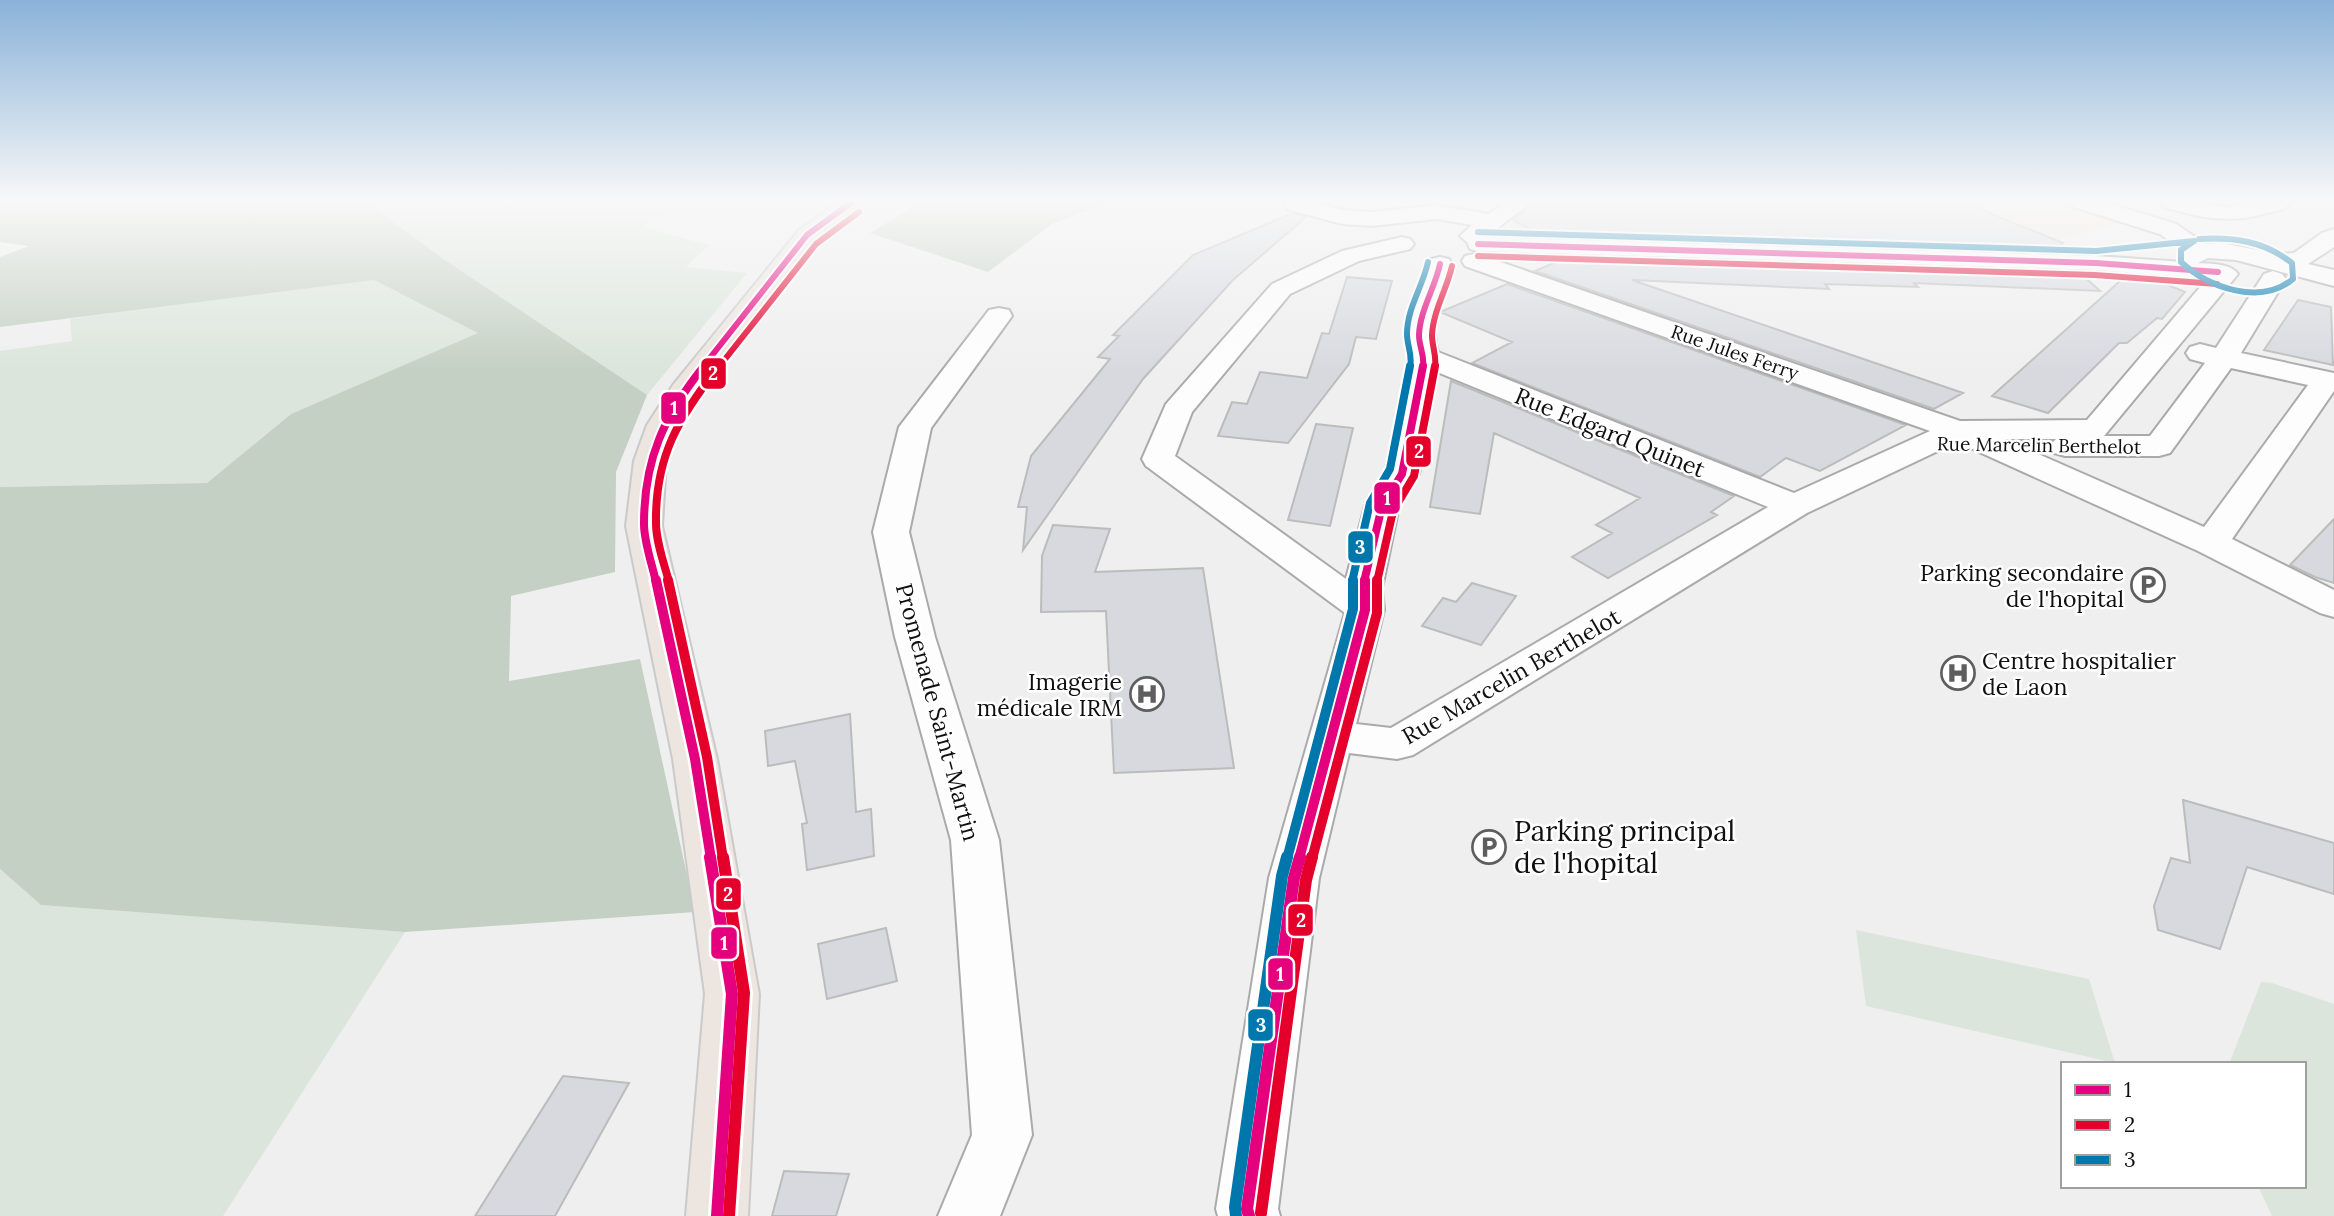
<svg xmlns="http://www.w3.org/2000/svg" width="2334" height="1216" font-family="Lora,serif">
<rect width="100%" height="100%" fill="#efeff0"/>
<!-- education -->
<path fill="#f2e7e0" d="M1540 202H2060L2123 223 2010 252 1528 236 1508 225Z"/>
<!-- green -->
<path fill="#dbe5db" d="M366 202H695L642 227 709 245 686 267 747 273 647 395 442 258Z
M374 280 479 333 291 414 207 483 0 487V351L72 341 70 319 217 298Z
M0 869 41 905 405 932 223 1216H0Z
M1856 930 2089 979 2115 1063 1866 1006Z
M2261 982 2272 983 2334 1004V1216H2272L2258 1186H2304V1064H2229Z"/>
<!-- forest -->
<path fill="#c4d0c3" d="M0 202H366L442 258 647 395 616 472 615 572 511 596 509 681 640 659 695 912 405 932 41 905 0 869V487L207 483 291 414 478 333 374 280 0 327V257L29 246 0 242Z
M921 202H1111L1052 224 988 272 870 233Z"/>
<!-- building -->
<path fill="#d7d9df" stroke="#bcbcbc" stroke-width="2" d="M1534 202H1981L1979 209 2063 243 2056 252 1543 236 1513 220Z
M1293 213 1306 217 1233 280 1143 379 1023 550 1027 507H1018L1031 456 1110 359 1098 357 1119 336 1113 335 1193 255Z
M1570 256 2079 272 2100 291 1914 283 1918 287 1825 284 1829 289 1632 280 1963 393 1934 409 1535 271Z
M1347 277 1392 281 1376 339 1356 337 1349 364 1288 443 1218 436 1232 402 1247 404 1260 372 1307 378 1322 333 1329 334Z
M2133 278H2151L2185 292 2162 319 2157 318 2127 343H2119L2048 413 1992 396 2120 281Z
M1507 284 1906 425 1820 471 1786 458 1760 477 1472 363 1512 342 1440 312Z
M2298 300 2331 307 2333 365 2264 350Z
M1451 381 1734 496 1711 512 1717 515 1608 578 1572 557 1612 533 1596 525 1640 498 1494 433 1480 514 1430 507Z
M1316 424 1353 428 1330 526 1288 520Z
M2334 519V583L2315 577 2290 565Z
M1053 525 1110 529 1095 572 1203 568 1234 768 1114 773 1106 611 1041 612 1042 556Z
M1472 583 1516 596 1481 645 1422 626 1443 598 1456 602Z
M850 714 856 812 871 809 874 856 807 870 802 824 807 823 795 761 768 766 765 731Z
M2183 800 2334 843V894L2247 867 2220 949 2158 930 2154 906 2171 858 2190 863Z
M886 928 897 981 827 999 818 944Z
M563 1076 629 1083 555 1216H475Z
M784 1171 849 1174 836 1216H772Z"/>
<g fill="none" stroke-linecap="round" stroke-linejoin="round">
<!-- minor casing -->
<g stroke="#aaaaab" stroke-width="4">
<path id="minor" d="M1285 202H1312L1343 210 1371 212 1437 205 1488 214 1506 202H1532L1486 237 2096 256 2184 262 2181 257 2184 251 2160 234 2074 207 2071 202H2105L2176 224 2205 244 2221 243 2279 254 2294 253 2322 233 2334 229V247L2308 264 2334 270V286L2236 260 2208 258 2198 263C2211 264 2230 263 2238 274L2104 436H2150L2205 363 2190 359 2186 353 2190 347 2200 344 2216 348 2264 274 2273 271 2282 274 2286 279 2241 353 2334 373V391L2232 539 2334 590V617L2320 613 2198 551 1957 442 1807 513 1413 755 1397 759 1349 753 1319 878 1278 1209 1280 1216H1218L1216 1209 1269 878 1345 613 1146 466 1142 459 1166 404 1272 284 1342 251 1402 237 1410 239 1414 244 1410 249 1359 261 1290 294 1192 412 1175 456 1346 579 1365 506 1385 474 1411 357 1405 336 1414 299 1431 259 1440 257 1449 259 1452 264C1447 296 1427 318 1438 352L1794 493 1930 431 1465 266 1462 261 1465 256 1474 254 1483 256 1960 421 2087 420 2207 279 2096 270 1478 251 1470 249 1467 242 1460 236 1472 225 1437 219 1371 226 1342 224 1287 209ZM2231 368 2308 385 2204 527 2004 439H2056L2049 446 2054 453 2065 456H2159L2170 453ZM1437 372 1768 507 1391 728 1356 724 1384 610 1382 588 1399 506 1419 474Z
M2161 202H2196L2226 207 2258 202H2291C2286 210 2276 211 2267 213 2230 224 2201 218 2164 207Z
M999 308 1009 310 1012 316 931 428 909 532 935 637 999 840 1032 1135 1000 1216H938L972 1135 951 840 895 637 873 532 899 427 989 310Z"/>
</g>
<!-- major casing -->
<g stroke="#cacaca" stroke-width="4">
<path id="major" d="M838 202H863L815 240 697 394 679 425 666 461 662 526 717 759 759 994 748 1216H686L705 994 673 759 626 526 634 461 647 425 673 385 799 230Z"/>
</g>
<!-- minor -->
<use href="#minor" fill="#fdfdfd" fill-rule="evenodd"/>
<!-- major -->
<use href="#major" fill="#ece5e0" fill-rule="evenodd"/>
<!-- bus-1-far3 casing -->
<g stroke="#fff" stroke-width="10">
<path id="bus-1-far3" d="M1478 244 2096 263 2218 272
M702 368 807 235 852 202
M1423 368C1425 355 1419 347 1419 335 1420 310 1435 288 1440 264"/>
</g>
<!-- bus-1-far2 casing -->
<g stroke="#fff" stroke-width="12">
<path id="bus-1-far2" d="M656 582C652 564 644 542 644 524 644 459 664 416 704 366
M1364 582 1382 506 1402 474 1423 366"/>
</g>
<!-- bus-1-far1 casing -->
<g stroke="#fff" stroke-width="15">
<path id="bus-1-far1" d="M656 580 695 759 711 859
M1299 859 1365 610V580"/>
</g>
<!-- bus-1 casing -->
<g stroke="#fff" stroke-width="18">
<path id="bus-1" d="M710 857 732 994 717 1216
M1249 1216 1247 1209 1294 878 1300 857"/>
</g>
<!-- bus-2-far3 casing -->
<g stroke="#fff" stroke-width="10">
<path id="bus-2-far3" d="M1478 256 2095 275 2217 284
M718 368 816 244 859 212
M1435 368C1437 356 1432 347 1432 335 1433 311 1447 289 1452 266"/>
</g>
<!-- bus-2-far2 casing -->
<g stroke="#fff" stroke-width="12">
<path id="bus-2-far2" d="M669 582C664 563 656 542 656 523 655 456 679 417 719 366
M1377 582 1393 511 1414 476 1435 366"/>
</g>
<!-- bus-2-far1 casing -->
<g stroke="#fff" stroke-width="15">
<path id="bus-2-far1" d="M668 580 707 757 723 859
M1312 859 1377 613V580"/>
</g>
<!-- bus-2 casing -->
<g stroke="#fff" stroke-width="18">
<path id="bus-2" d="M723 857 744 993 729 1216
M1261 1213 1306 880 1312 857"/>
</g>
<!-- bus-3-far3 casing -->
<g stroke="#fff" stroke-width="10">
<path id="bus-3-far3" d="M1478 232 2096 251 2194 241
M2194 241 2181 250V262C2209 288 2261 306 2293 279L2292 263C2264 241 2234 237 2199 239
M1410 368C1413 355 1407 346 1407 334 1407 308 1423 286 1428 262"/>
</g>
<!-- bus-3-far2 casing -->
<g stroke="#fff" stroke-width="12">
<path id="bus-3-far2" d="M1352 582 1370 503 1390 469 1410 366"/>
</g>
<!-- bus-3-far1 casing -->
<g stroke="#fff" stroke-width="15">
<path id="bus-3-far1" d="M1287 859 1353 609V580"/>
</g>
<!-- bus-3 casing -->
<g stroke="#fff" stroke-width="18">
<path id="bus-3" d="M1236 1216 1235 1207 1282 876 1287 857"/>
</g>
<!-- bus-1-far3 -->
<use href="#bus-1-far3" stroke="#e5007d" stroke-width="6"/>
<!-- bus-1-far2 -->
<use href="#bus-1-far2" stroke="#e5007d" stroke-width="8"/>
<!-- bus-1-far1 -->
<use href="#bus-1-far1" stroke="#e5007d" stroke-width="10"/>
<!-- bus-1 -->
<use href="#bus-1" stroke="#e5007d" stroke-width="12"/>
<!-- bus-2-far3 -->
<use href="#bus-2-far3" stroke="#e4002b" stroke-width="6"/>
<!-- bus-2-far2 -->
<use href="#bus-2-far2" stroke="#e4002b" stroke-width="8"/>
<!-- bus-2-far1 -->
<use href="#bus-2-far1" stroke="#e4002b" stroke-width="10"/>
<!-- bus-2 -->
<use href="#bus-2" stroke="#e4002b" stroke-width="12"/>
<!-- bus-3-far3 -->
<use href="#bus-3-far3" stroke="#0077ac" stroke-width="6"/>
<!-- bus-3-far2 -->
<use href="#bus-3-far2" stroke="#0077ac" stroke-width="8"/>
<!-- bus-3-far1 -->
<use href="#bus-3-far1" stroke="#0077ac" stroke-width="10"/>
<!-- bus-3 -->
<use href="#bus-3" stroke="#0077ac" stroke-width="12"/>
</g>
<!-- sky -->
<linearGradient id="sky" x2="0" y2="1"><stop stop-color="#8ab2d8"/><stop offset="0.54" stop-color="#f8f8f8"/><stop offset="1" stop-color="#f8f8f8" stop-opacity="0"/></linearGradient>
<rect width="2334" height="372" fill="url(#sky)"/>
<!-- icons -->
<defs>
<g id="parking-ring" transform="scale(1.75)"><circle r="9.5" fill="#fff" stroke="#5e5e5f" stroke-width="1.5"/><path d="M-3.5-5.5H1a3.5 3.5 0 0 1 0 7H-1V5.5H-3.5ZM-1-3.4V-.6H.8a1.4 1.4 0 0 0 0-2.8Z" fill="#5e5e5f"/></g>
<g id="hospital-ring" transform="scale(1.75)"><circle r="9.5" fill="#fff" stroke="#5e5e5f" stroke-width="1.5"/><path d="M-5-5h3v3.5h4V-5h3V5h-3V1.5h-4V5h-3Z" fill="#5e5e5f"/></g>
</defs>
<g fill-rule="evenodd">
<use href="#parking-ring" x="2148" y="585"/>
<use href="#hospital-ring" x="1958" y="673"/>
<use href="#hospital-ring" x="1147" y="694"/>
<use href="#parking-ring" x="1489" y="847"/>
</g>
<g text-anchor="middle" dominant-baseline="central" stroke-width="5" stroke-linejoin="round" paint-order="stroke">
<!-- far-street labels -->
<g font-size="19" fill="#101011" stroke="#fff">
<text transform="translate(1735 352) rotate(19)">Rue Jules Ferry</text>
<text transform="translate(2039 445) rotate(1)">Rue Marcelin Berthelot</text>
</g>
<!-- street labels -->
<g font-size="23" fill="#101011" stroke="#fff">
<text transform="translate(1610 432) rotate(22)">Rue Edgard Quinet</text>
<text transform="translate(1511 676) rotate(-30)">Rue Marcelin Berthelot</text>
<text transform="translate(938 712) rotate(75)">Promenade Saint-Martin</text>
</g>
<!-- poi labels -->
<g font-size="23" fill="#101011" stroke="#fff" text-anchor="end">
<text x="2124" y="572">Parking secondaire<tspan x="2124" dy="26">de l'hopital</tspan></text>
<text x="1982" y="660" text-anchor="start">Centre hospitalier<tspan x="1982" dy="26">de Laon</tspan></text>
<text x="1122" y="681">Imagerie<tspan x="1122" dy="26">médicale IRM</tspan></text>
</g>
<!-- near-poi labels -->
<g font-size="28" fill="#101011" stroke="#fff" text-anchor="start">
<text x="1514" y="831">Parking principal<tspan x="1514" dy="32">de l'hopital</tspan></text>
</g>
</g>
<g stroke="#fff" stroke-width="2.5">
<rect x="700" y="357" width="27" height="33" rx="7" fill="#e4002b"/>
<rect x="660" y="391" width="27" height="34" rx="7" fill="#e5007d"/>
<rect x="1405" y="435" width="27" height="33" rx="7" fill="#e4002b"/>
<rect x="1373" y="481" width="28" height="34" rx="7" fill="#e5007d"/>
<rect x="1347" y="530" width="27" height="34" rx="7" fill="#0077ac"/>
<rect x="715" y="877" width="27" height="34" rx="7" fill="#e4002b"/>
<rect x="1287" y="903" width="27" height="34" rx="7" fill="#e4002b"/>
<rect x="710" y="926" width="28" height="34" rx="7" fill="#e5007d"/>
<rect x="1267" y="957" width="27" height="34" rx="7" fill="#e5007d"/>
<rect x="1247" y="1008" width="27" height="34" rx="7" fill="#0077ac"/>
</g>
<g font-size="19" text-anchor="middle" font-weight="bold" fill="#fff">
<text x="713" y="380">2</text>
<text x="674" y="415">1</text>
<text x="1419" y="458">2</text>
<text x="1387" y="505">1</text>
<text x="1360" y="554">3</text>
<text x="728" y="901">2</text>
<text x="1301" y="927">2</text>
<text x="724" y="950">1</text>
<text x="1280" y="981">1</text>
<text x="1261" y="1032">3</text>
</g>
<!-- legend -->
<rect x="2061" y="1062" width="245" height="126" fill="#ffffff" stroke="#9f9fa0" stroke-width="2"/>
<rect x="2075" y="1085" width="35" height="10" fill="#e5007d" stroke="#9f9fa0" stroke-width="2"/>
<text x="2124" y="1097" font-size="21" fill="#101011">1</text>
<rect x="2075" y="1120" width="35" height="10" fill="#e4002b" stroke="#9f9fa0" stroke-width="2"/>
<text x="2124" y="1132" font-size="21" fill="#101011">2</text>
<rect x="2075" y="1155" width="35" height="10" fill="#0077ac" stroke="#9f9fa0" stroke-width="2"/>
<text x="2124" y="1167" font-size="21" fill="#101011">3</text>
</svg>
